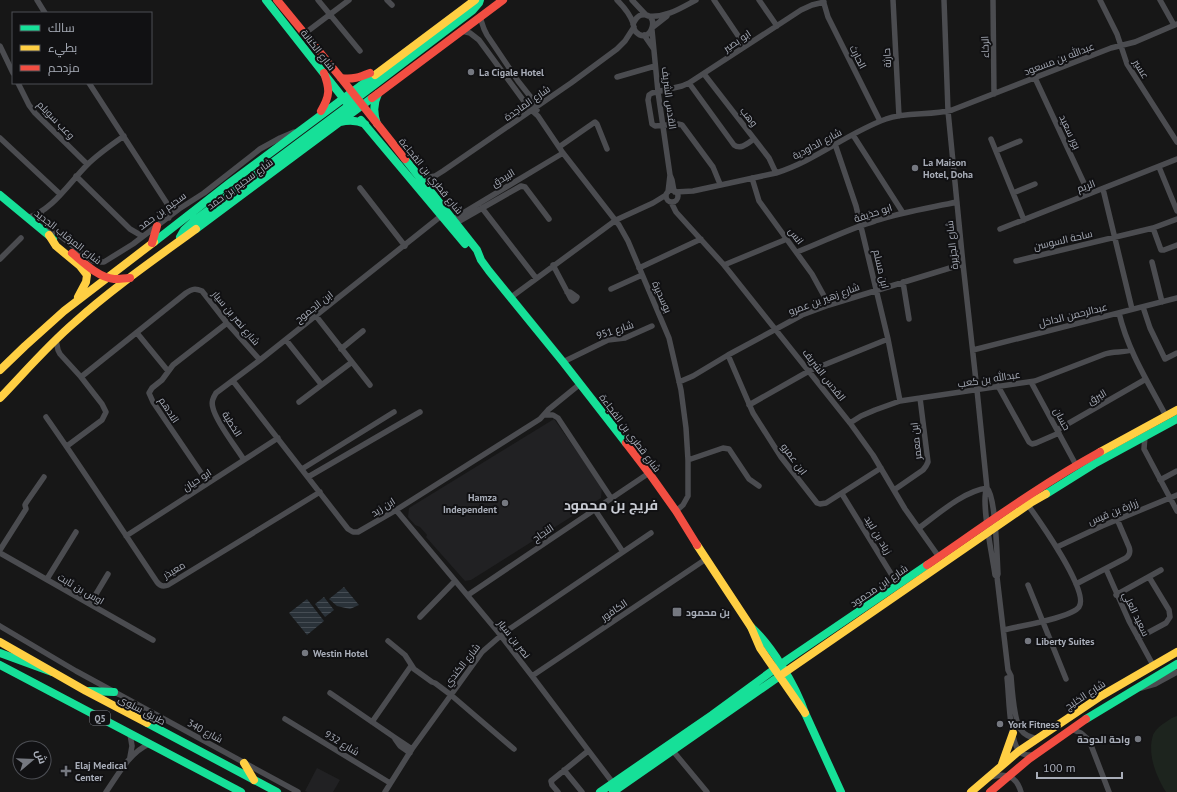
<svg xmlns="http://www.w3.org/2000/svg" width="1177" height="792" font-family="'PT Sans',Cairo,sans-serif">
<defs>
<pattern id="water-rules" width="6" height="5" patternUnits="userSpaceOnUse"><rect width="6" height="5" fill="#2a3239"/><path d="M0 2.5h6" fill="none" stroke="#464d54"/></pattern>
</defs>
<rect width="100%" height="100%" fill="#171717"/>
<!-- built -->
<path fill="#212123" d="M554 419 602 487 601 498 471 580 465 581 426 537 427 535 420 527 415 525 408 517 409 508Z
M317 768 340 780 333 792H307L305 791Z"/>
<!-- green -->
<path fill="#1d241e" d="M1177 716V792H1166C1156 776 1147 754 1153 735 1155 730 1161 725 1166 722 1170 719 1173 717 1177 716Z"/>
<!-- water -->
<path fill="url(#water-rules)" d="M344 587 359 605 350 609 337 606 329 599Z
M324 597 334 610 325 617 315 604Z
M307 599 324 621 307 635 289 613Z"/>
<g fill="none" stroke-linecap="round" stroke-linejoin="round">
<!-- street -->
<path stroke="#4b4c50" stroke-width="5.5" d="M37 0 45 13
M318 0 360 51
M387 0 392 5
M617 0C624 7 630 14 633 23 634 26 633 29 636 32 651 47 662 11 641 15 637 16 635 20 633 24
M632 0 646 15
M714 0 745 46
M759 0 777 26
M823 0 828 17 880 121
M893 0 899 116
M944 0 948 111 963 264 977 390 987 488C980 499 993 559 995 575L997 577
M993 0 994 94
M1100 0 1117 34 1127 64 1177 142
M1160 0 1174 25
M648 16C666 18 681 8 696 0
M480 17 484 29 487 35 518 81 533 100 537 110
M653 27 667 16
M652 30 658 92 670 175 672 180 674 191
M462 31 470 33 479 40 529 108 538 116 563 153 619 225 628 241 669 338 681 390 686 428 688 460V496L683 505 676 511
M304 34 349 0
M644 35 653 48
M0 46 13 73
M704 74 769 158 776 173
M617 77 655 66
M1035 78 1089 194
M18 83 29 105 35 113 87 164
M89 83 168 205 170 210 169 218
M689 83 734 145C741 150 748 143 754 139
M853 135 903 213
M0 138 60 194
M991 139 1024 220
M835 144 856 206 888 339 900 401
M559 147 595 122 597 124 607 149
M996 151 1020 141
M1159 167 1177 211
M76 176 130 229 142 236
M752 178 759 201 812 274 829 305
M420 179 435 176 443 171 571 83 617 49 625 41 634 27
M720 184 713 167 682 125 678 124 655 126 652 124 648 100 649 95 652 93 682 86 689 83 801 10 812 5 824 2
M360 188 405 246
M1103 189 1132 309
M666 196a6 6 0 1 1 12 0a6 6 0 1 1-12 0Z
M668 192 670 175
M675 192 693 191 776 173C815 161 847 133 886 119 906 111 931 116 952 110L1111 48 1135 42 1177 24
M1013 193 1035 184
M671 202 676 212 724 265 850 423 873 455 905 509 939 557
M482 208 536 278
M41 212 42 219 46 225 93 261 96 262H104L133 244 179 209 204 193 260 149 280 138 294 132
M27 218C52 211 69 183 87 165 98 154 111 145 124 136
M453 219 563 153
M456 223 521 186 525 187 549 219
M1153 228 1161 250H1164L1177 245
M1000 229 1177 159
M797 252C823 242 848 229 875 221 902 212 929 208 957 202
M0 259 21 238
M1016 261 1153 228 1177 219
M1152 262 1162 302
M553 265 571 299 573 301 576 299 577 297 570 292H567
M724 265 787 239
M639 268 701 239
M903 282 909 319
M611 289 642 275
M510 298 616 220 653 203 666 195
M1143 307 1150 328 1165 359 1177 353
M1119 313C1128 351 1148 382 1166 416
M316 316 370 385
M137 333 168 371
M56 340 58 350 60 354 81 377 102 404 106 412 102 420 67 446
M286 340 321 384
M341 349 363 331
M973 350 1177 298
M728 355 753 413 781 457 817 503 820 504 826 503 881 468
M563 362 608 340 625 338 652 326
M81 377 186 293C192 289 195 288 202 291L227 323 260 360
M233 381 348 529 353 532H358L396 510 540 419 548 410 580 384
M679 382 693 376 728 355 802 315 829 305 963 264
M1031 382 1076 465
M998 386 1029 442 1032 444 1036 443 1059 433
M299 402 352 362
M749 405 809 371 888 339
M544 415H553L558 418 611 498
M46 417C84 471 120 527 157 582 160 586 163 587 168 585L320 492
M850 423 861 416 875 410 900 401 1035 381 1105 354C1114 351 1123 353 1131 350
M1057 430 1146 379
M1145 436 1144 449 1177 511
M244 460C236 447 216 422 213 408 211 402 213 398 216 393L260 360 441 216
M688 460 723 448 729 449 749 479 759 486
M302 469 394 412
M308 477 420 412
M1160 480 1177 471
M208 483 153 402 149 393 152 388 162 380 173 365 227 323
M987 488C996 497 997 558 998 574L997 577 1008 670 1011 676C1012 688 1014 722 1021 730 1025 736 1031 737 1038 739
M894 490 923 470 926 466 928 462 920 398
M842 494 898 585
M396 510 498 632 532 676 613 783
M595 510 623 552
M919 528C938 514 964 491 987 488
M126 536 278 438
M1057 547 1102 526 1177 495
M0 550 26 509 25 505 26 503 44 477
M0 553 153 640
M1106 569 1129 621 1153 665
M47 579 76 532
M1076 584 1124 559C1129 557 1131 552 1129 547L1117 519
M1028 585 1066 679
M468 595 649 473
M1116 595 1161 570
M90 604 108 574
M420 617 455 581
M0 626 76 671 298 792
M1004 630C1019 626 1071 618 1079 607 1090 592 1038 519 1028 505
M1138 638 1166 623 1170 617 1169 610 1149 577
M388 641 405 655 414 669 432 682 435 683 451 695 514 749
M532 676 706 559
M1007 678C1009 693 1009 742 1020 752 1024 756 1029 755 1035 755
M1141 688 1155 684 1177 672
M330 693 394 737 412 749
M285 719 390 783
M372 722 411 666
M1071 729 1081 733 1089 740 1109 792
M130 734 132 746 130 757
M395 739 400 746 410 753
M673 751 707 792
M564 770 582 792
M990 777C1006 773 1016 775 1021 792
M106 792C118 775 129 753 149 744
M385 792 412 749 482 652 505 632 651 533
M558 792 552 785 551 781 588 751"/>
<!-- fast -->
<path stroke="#16e098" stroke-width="8" d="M266 0 347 103
M353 107 357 98 473 10 479 3 480 0
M361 120 465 244
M340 122C349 120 357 120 365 124
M377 124C373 113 373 104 378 94
M405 159 477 250 481 260 489 271 563 362 626 443
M0 195 53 239
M196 229 372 98
M180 237 184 230 194 221 351 104 354 98 352 92
M154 242 231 182 375 75
M1046 494 1094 464 1177 419
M751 627C772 646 796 686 805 713L841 792
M0 653 52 672
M0 665 241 792
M89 691 114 692
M1086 719 1177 664
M147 723 277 792
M600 792 712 715 787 660 927 565
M613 792 784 673"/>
<!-- slow -->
<path stroke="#ffcf43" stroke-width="8" d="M375 75 475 0
M49 235 56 246 80 266 87 275 86 282 78 297
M0 370 25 346 64 311 154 242
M0 398C25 372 48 345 75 322 113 288 155 259 196 229
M1100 452 1177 410
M697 545 751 627 760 648 805 713
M0 642 86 691 147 723
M784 673 1032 502 1046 494
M244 763 254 780
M1002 764 1013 733
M971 792 1019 751 1101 696 1177 652"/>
<!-- jam -->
<path stroke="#f24e42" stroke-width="8" d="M277 0 341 78 405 159
M341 78C352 80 360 77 370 73
M372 98 503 0
M321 111C330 96 330 89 324 73
M152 243 157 226
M72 253C84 263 98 277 114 279 120 279 125 278 130 278
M626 443 649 473 676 511 697 545
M927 565C984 526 1040 485 1100 452
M990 792 1029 759 1086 719"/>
</g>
<!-- markers -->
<g fill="#757880" stroke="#111113" stroke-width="1.5">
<circle cx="471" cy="72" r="4"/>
<circle cx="915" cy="168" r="4"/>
<circle cx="505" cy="503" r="4"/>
<rect x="672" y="607" width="10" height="10" rx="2"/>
<circle cx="1028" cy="641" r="4"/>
<circle cx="305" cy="653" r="4"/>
<circle cx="1000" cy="724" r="4"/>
<circle cx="1138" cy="739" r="4"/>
<path d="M64 765h4v4h4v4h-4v4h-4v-4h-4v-4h4z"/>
</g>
<g text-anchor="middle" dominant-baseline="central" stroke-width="4" stroke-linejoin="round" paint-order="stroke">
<!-- shield labels -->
<rect fill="#111113" stroke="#7b7e86" stroke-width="1" x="90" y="711" width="20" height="14" rx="3"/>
<g font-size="9" font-weight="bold" fill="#a8adb8">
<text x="100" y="718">Q5</text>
</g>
<!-- street labels -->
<g font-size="10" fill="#a8adb8" stroke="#111113">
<text transform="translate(737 41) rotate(-34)">ابو بصير</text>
<text transform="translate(985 47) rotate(-91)">الرخاء</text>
<text transform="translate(318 50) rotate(52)">شارع الكنانة</text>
<text transform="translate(858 57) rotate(63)">الحارث</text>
<text transform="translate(887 58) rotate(-93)">حارثة</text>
<text transform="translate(1059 59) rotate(-21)">عبدالله بن مسعود</text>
<text transform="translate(1141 69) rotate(59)">عسير</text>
<text transform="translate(669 98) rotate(83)">القدس الشريف</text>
<text transform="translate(527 103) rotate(-35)">شارع الماجدة</text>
<text transform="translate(749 117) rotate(52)">وهب</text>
<text transform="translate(56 120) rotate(46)">وعب سويلم</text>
<text transform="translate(1070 132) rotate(65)">بور سعيد</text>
<text transform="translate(817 144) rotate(-28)">شارع الداودية</text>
<text transform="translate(431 176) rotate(51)">شارع قطري بن الفجاءة</text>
<text transform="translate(503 178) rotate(-31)">البيدق</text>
<text transform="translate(240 184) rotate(-36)">شارع سحيم بن حمد</text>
<text transform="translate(1086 186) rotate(-21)">الريم</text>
<text transform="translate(162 211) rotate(-36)">سحيم بن حمد</text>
<text transform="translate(873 213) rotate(-18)">ابو حذيفة</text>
<text transform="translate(796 236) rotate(53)">انس</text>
<text transform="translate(68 237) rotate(38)">شارع المرقاب الجديد</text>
<text transform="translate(1063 240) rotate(-13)">ساحة السوسن</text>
<text transform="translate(952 245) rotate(-96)">شارع الجزيرة</text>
<text transform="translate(881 269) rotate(77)">ابن مسلم</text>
<text transform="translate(662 297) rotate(66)">بوسديرة</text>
<text transform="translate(824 299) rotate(-20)">شارع زهير بن عمرو</text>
<text transform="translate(314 307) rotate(-38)">ابن الجموح</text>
<text transform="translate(1073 315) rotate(-14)">عبدالرحمن الداخل</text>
<text transform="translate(236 318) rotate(50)">شارع نصر بن سيار</text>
<text transform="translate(615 330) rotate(-18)">شارع 951</text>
<text transform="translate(824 375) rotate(52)">القدس الشريف</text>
<text transform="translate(989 379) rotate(-9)">عبدالله بن كعب</text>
<text transform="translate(1097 397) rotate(-30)">البرق</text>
<text transform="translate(169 410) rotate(57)">الادهم</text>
<text transform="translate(1062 419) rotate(62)">حسان</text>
<text transform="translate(232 424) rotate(58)">الخطية</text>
<text transform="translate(630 433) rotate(53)">شارع قطري بن الفجاءة</text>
<text transform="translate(916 441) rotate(-96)">ابن معمر</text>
<text transform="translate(794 459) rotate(54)">ابن عمرو</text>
<text transform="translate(197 480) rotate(-33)">ابو حيان</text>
<text transform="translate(383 507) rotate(-32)">ابن زيد</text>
<text transform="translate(1113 512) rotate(-22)">زرارة بن قيس</text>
<text transform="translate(543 533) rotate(-34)">النجاح</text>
<text transform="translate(878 535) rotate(59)">زياد بن لبيد</text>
<text transform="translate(174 570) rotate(-30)">معيذر</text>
<text transform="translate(879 586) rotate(-34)">شارع ابن محمود</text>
<text transform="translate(81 589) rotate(30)">اوس بن ثابت</text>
<text transform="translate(614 610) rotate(-34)">الكافور</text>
<text transform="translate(1136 614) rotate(64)">سعيد العلي</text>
<text transform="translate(514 639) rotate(52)">نصر بن سيار</text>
<text transform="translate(462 665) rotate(-52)">شارع الكندي</text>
<text transform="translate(1085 695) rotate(-33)">شارع الخليج</text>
<text transform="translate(142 710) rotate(28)">طريق سلوى</text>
<text transform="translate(205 731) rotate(28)">شارع 340</text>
<text transform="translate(342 743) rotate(31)">شارع 932</text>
</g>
<!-- poi labels -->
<g font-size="10" font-weight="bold" fill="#a8adb8" stroke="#111113" text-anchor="start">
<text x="479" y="72">La Cigale Hotel</text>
<text x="923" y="162">La Maison<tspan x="923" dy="12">Hotel, Doha</tspan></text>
<text x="497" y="497" text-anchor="end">Hamza<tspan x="497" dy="12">Independent</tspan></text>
<text x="686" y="612">بن محمود</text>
<text x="1036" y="641">Liberty Suites</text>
<text x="313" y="653">Westin Hotel</text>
<text x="1008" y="724">York Fitness</text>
<text x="1130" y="739" text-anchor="end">واحة الدوحة</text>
<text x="75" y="765">Elaj Medical<tspan x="75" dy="12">Center</tspan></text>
</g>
<!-- district labels -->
<g font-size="14" font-weight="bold" fill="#c9ccd4" stroke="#111113">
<text x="611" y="505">فريج بن محمود</text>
</g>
</g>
<!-- legend -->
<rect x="12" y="12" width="140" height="72" fill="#111113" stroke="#4d4f55"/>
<rect x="20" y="25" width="20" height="6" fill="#16e098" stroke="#4d4f55"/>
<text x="48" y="32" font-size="12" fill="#a8adb8">سالك</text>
<rect x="20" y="45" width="20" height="6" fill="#ffcf43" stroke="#4d4f55"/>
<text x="48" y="52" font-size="12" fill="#a8adb8">بطيء</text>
<rect x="20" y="65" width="20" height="6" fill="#f24e42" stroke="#4d4f55"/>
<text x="48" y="72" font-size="12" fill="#a8adb8">مزدحم</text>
<!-- north arrow -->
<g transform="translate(32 760) rotate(71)"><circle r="19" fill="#111113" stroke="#4d4f55"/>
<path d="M0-3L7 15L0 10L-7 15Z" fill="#757880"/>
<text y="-6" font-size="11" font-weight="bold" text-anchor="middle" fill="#a8adb8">ش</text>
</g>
<!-- scale -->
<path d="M1037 772v6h85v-6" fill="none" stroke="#a8adb8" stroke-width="2"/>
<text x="1043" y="772" font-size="12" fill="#a8adb8" stroke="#111113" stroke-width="3" paint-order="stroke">100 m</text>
</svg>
